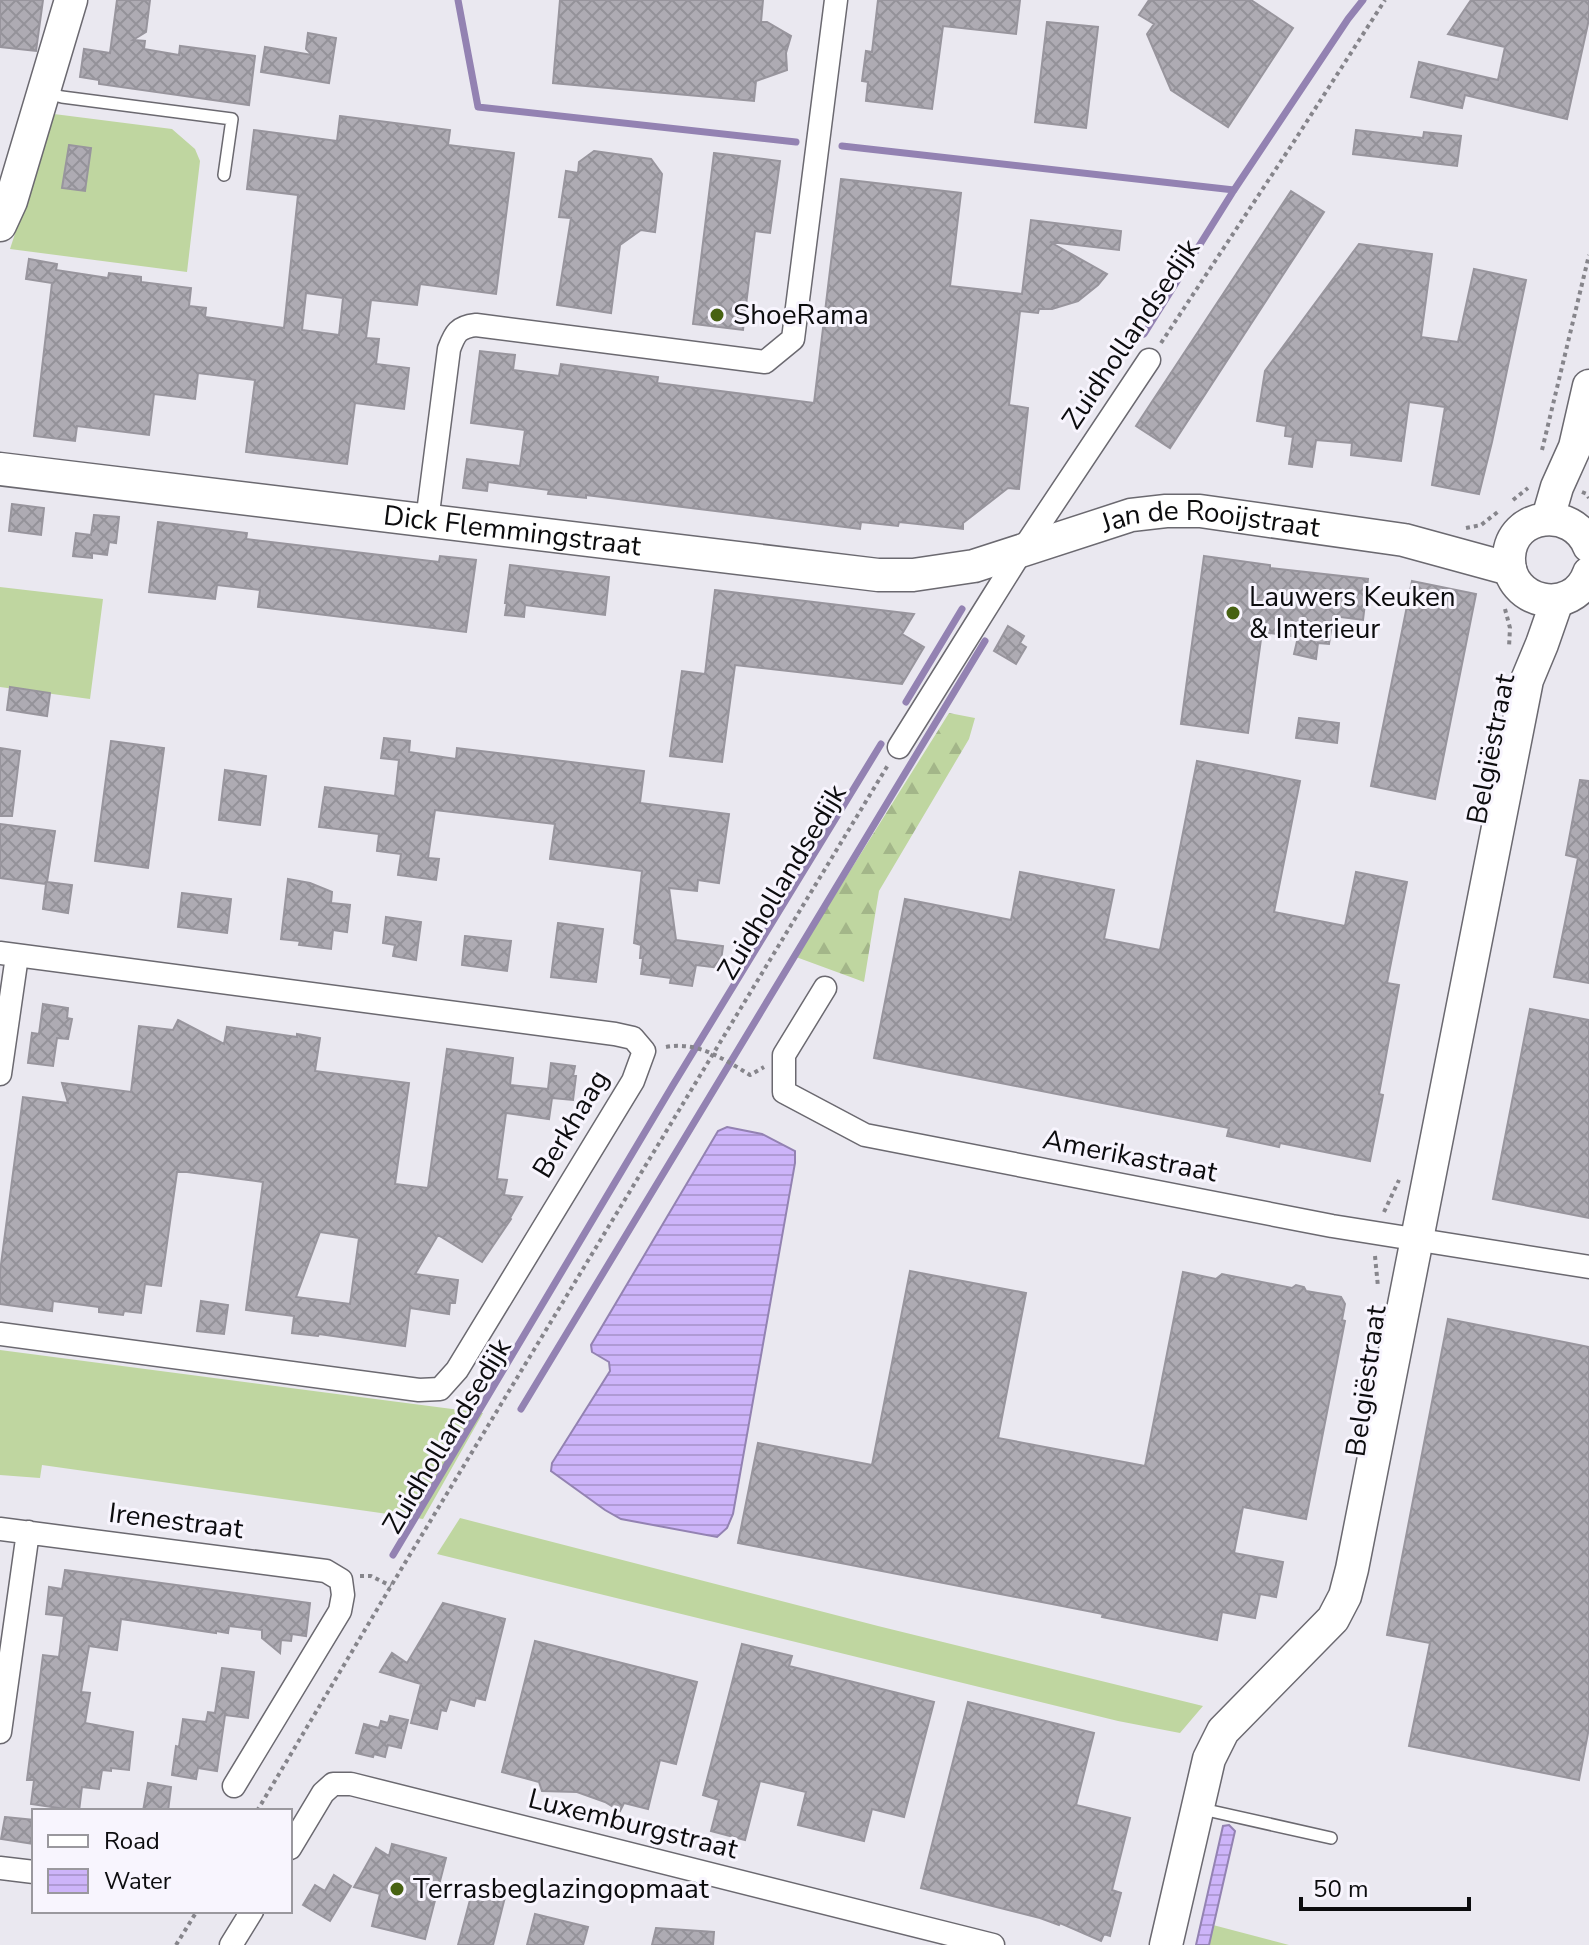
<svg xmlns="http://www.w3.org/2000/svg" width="1589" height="1945" font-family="'Nunito Sans',sans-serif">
<defs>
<pattern id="forest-firs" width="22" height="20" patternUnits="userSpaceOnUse" patternTransform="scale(2)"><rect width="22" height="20" fill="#bfd6a0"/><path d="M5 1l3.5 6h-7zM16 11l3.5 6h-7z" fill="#a3b689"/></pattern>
<pattern id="water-rules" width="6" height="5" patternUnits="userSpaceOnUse" patternTransform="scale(2)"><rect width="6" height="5" fill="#cdb4f9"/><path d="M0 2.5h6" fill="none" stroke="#af9ad4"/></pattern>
<pattern id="building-cross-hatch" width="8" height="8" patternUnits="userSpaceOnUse" patternTransform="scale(2)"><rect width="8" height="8" fill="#aeabb3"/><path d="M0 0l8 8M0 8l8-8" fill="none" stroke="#949299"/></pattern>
</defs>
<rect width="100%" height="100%" fill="#eae8f0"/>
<!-- grass -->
<path fill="#bfd6a0" d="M54 114 172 129 195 149 200 161 187 272 10 249Z
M0 587 103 599 90 699 0 687Z
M0 1350 483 1413 423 1519 42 1465 40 1478 0 1475Z
M460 1518 878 1626 1203 1706 1180 1733 1118 1721 437 1554Z
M1213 1925 1289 1945H1208Z"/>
<!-- forest -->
<path fill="url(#forest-firs)" d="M949 713 975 718 969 739 879 891 864 982 796 957Z"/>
<!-- water -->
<path fill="url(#water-rules)" stroke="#9382b2" stroke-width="2" d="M727 1127 762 1134 795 1151V1163L733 1514 727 1528 717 1537 621 1519 605 1510 551 1471 552 1463 610 1371 609 1362 592 1352 591 1345 718 1131Z
M1229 1825 1235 1831 1209 1945H1196L1223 1826Z"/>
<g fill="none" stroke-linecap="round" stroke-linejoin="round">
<!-- stream -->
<path stroke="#9382b2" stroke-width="7" d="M458 0 478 107 796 142
M842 146 1234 190
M1144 334 1234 190 1348 19 1363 0
M906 702 962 609
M521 1409 985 641
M393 1555 673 1085 881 744"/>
</g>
<!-- building -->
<path fill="url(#building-cross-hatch)" stroke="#98959d" stroke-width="2" fill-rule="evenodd" d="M0 0H43L36 51 0 47Z
M117 0H150L146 32 133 40 145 41 144 49 179 55 180 46 255 56 249 105 99 84V80L80 77 84 49 110 53Z
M560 0H763L761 22H767L791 36 786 53 787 70 756 81 754 101 553 83Z
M878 0H1020L1016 34 943 26 932 109 866 101 868 82 862 81 866 51 872 52Z
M1149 0H1251L1293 28 1228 127 1171 90 1147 34 1154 24 1139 15Z
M1471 0H1589V19L1567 119 1465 95 1462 108 1411 97 1419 62 1498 80 1505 47 1448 34Z
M1047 22 1098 27 1086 128 1035 122Z
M308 33 336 38 329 83 261 72 265 47 312 55 306 49Z
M340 116 450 130 448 145 514 153 496 294 420 284 417 305 371 300 366 338 379 339 376 364 409 368 404 409 355 403 347 464 246 452 255 380 198 373 195 399 154 394 149 435 77 426 75 441 34 436 52 283 26 279 29 259 57 264 56 270 108 278 109 273 141 277V282L191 288 189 306 206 308 205 317 284 328 298 195 247 189 254 130 337 141ZM306 293 343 298 339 335 302 330Z
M1356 130 1423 138 1424 132 1461 136 1457 166 1353 154Z
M69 145 91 148 85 191 62 188Z
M594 151 651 159 662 174 655 232 641 230 620 245 611 313 557 305 571 218 559 217 566 171 578 173 579 162Z
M714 153 780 161 770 233 755 231 743 330 693 324Z
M841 179 961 193 950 286 1022 294 1031 220 1121 231 1119 250 1050 242 1107 274 1098 285 1078 301 1052 309H1039L1038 313 1020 311 1009 405 1028 408 1019 489 1008 488 963 523V529L899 522 898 526 861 522 860 529 586 495V498L548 494 549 490 488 482 487 491 463 488 467 459 520 466 525 430 471 423 480 351 515 355 513 370 559 376 561 364 658 377 657 383 814 403Z
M1291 191 1324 212 1170 448 1136 426Z
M1359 244 1432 254 1421 337 1458 342 1474 269 1526 280 1492 442 1479 494 1432 485 1445 407 1409 402 1401 461 1351 455 1352 443 1316 440 1312 467 1289 464 1293 437 1285 436 1286 426 1257 421 1265 371Z
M12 504 44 508 41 535 9 531Z
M94 515 119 517 116 543 109 542 107 555 92 553V558L73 556 76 533 91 535Z
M158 522 247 533 246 539 439 562 440 556 476 560 466 632 258 607 260 590 217 585 215 599 149 592Z
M1204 556 1270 565V568L1368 579 1363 620 1333 616 1329 644 1318 643 1316 659 1294 654 1298 637 1262 632 1248 733 1181 724Z
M510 565 609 577 605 615 525 605 524 617 505 615 507 603H505Z
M1412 581 1476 594 1435 799 1371 786Z
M715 590 914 614 902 634 924 647 902 684 735 665 722 762 670 756 682 671 705 674Z
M1008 626 1024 636 1020 643 1026 647 1016 664 994 651Z
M10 687 50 693 47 716 7 710Z
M1299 718 1339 723 1337 743 1296 738Z
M384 738 410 741 409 752 456 759 457 748 644 771 640 803 729 814 719 883 698 880 697 891 669 888 676 940 723 946 720 968 696 965 692 986 670 983 671 978 641 974 643 958H640L641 945 634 943 642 871 550 859 555 824 435 810 428 858 439 859 436 880 398 875 401 854 377 851 379 834 319 827 325 787 395 796 399 760 381 758Z
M111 741 164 748 148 868 95 861Z
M0 748 20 751 12 816H0Z
M1197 761 1300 781 1274 912 1345 926 1356 872 1407 882 1387 983 1399 985 1379 1094 1383 1095 1370 1161 1280 1143 1279 1147 1227 1136 1229 1128 874 1058 905 899 1011 920 1020 872 1114 890 1104 939 1160 950Z
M225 770 266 776 260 825 219 820Z
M1580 780 1589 781V983L1554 977 1578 858 1566 855Z
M0 824 55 831 47 882 72 885 68 913 43 909 46 884 0 878Z
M288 879 310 883 332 892 331 903 350 905 347 932 333 930 331 949 299 945 300 941 281 939Z
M182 893 231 899 227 933 178 927Z
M386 917 421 922 416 960 393 956 395 945 383 943Z
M558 923 603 929 596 982 551 977Z
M465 936 511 941 507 971 462 965Z
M43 1004 68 1008 67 1018 72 1019 68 1039 57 1038 53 1066 28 1063 32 1033 39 1034Z
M1530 1009 1589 1020V1218L1493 1199Z
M178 1020 224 1044 227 1027 297 1037V1034L320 1038 315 1071 409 1083 395 1184 428 1188 447 1049 513 1058 510 1085 548 1089 551 1063 575 1066 573 1076H576L573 1100 552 1098 549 1119 506 1113 497 1179 507 1180 504 1195 522 1197 510 1218 511 1219 482 1262 438 1235 415 1274 458 1280 455 1303H450L449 1314 410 1308 405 1346 319 1334 318 1336 292 1333 294 1316 246 1310 263 1182 187 1172H177L161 1286 145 1284 141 1313 124 1311 123 1315 99 1312V1307L53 1301 52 1311 0 1304V1272L23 1097 68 1103 62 1083 131 1092 139 1026 173 1030ZM320 1232 359 1238 350 1304 296 1297Z
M910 1271 1026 1293 998 1438 1145 1466 1183 1272 1216 1279 1222 1274 1292 1288 1296 1285 1304 1287 1306 1291 1341 1297 1345 1304 1342 1320 1345 1321 1306 1519 1243 1507 1234 1553 1283 1562 1276 1597 1260 1594 1255 1618 1222 1612 1217 1640 1102 1617 1103 1614 738 1543 758 1443 872 1465Z
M201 1301 228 1305 224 1334 197 1331Z
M1448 1319 1589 1347V1728L1579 1780 1409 1746 1430 1643 1387 1635Z
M65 1570 310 1603 306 1636 292 1634 291 1641 281 1640 280 1653 262 1638V1630L229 1626 228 1633 216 1631V1633L121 1619 117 1650 89 1646 81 1692 90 1693 85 1723 133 1732 129 1770 111 1768V1771L102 1770 99 1789 82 1787 79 1811 31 1804 34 1780H27L43 1655 59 1657 64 1616 46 1614 49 1587 62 1589Z
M443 1603 505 1619 485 1700 476 1698 474 1706 450 1699 446 1711 441 1710 437 1729 411 1723 421 1684 380 1672 392 1653 407 1663Z
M535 1641 697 1682 676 1764 660 1760 648 1809 624 1803 620 1811 605 1802 577 1792 542 1791 539 1782 502 1772Z
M742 1644 792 1656 789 1666 934 1702 904 1817 872 1809 864 1841 798 1825 806 1792 760 1781 745 1840 711 1831 719 1800 703 1795Z
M222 1668 254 1672 248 1718 225 1715 217 1771 198 1768 196 1779 172 1775 176 1746 179 1747 183 1719 206 1722 208 1712 215 1713Z
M968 1702 1094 1733 1076 1805 1130 1818 1112 1890 1121 1893 1110 1936 1104 1934 1101 1941 1060 1923 1059 1925 1040 1918 921 1888Z
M390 1716 408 1720 401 1748 388 1745 385 1757 374 1754 373 1757 356 1753 364 1724 379 1728 381 1721 388 1723Z
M148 1783 171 1787 168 1811H143Z
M5 1817 34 1820V1844L1 1839Z
M392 1844 446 1858 425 1939 372 1926 380 1894 354 1887 376 1848 389 1856Z
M334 1875 351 1886 330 1921 303 1905 315 1885 325 1891Z
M474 1885 506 1893 493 1945H458Z
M535 1914 588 1927 583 1945H527Z
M656 1928 714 1932 713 1945H652Z"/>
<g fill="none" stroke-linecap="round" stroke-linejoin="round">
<!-- lane casing -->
<g stroke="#6b6970" stroke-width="14">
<path id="lane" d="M47 93 62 97 232 119 224 175
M1202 1809 1331 1838"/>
</g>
<!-- street casing -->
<g stroke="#6b6970" stroke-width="25">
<path id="street" d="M427 521 449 349C455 333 458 327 476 325L765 362 793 339 836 0
M899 747 1021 552 1149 360
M0 953 615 1034 633 1038 644 1051 633 1081 457 1370 440 1389 419 1390 0 1334
M825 988 784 1055V1092L865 1135 1332 1226 1589 1267
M0 1074 17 956
M0 1529 326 1571 341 1580 343 1595 340 1611 234 1786
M0 1732 28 1532
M290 1848 323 1793 333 1784H351L993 1945
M0 1868 34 1872
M231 1945 252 1911"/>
</g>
<!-- secondary casing -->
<g stroke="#6b6970" stroke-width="35">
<g id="secondary">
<path d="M0 225 11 201 71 0"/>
<path id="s1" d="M0 469 878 575H913L974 566 1131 515 1166 511H1200L1404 540 1510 569"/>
<path d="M1548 518 1557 487 1575 447 1589 386"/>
<path d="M1589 546C1573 506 1511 512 1509 557 1507 604 1573 618 1589 573"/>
<path d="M1166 1945 1209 1759 1223 1731 1333 1619 1345 1596 1352 1569 1527 680 1542 644 1557 601"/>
</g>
</g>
<!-- path -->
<path stroke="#86858b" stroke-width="4" stroke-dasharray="4 4" stroke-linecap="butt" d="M1161 343 1293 143 1385 0
M1542 450 1589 255
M1582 492 1587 494 1589 498
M1513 500 1528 488
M1466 528 1481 525 1499 511
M1505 609 1510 628 1509 647
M666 1047C697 1041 724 1059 750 1075L764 1067
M1384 1212 1399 1180
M1375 1256 1378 1287
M360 1576H371L391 1586
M257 1811 391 1586 888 765
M176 1945 197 1911"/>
<!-- lane -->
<use href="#lane" stroke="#fff" stroke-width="11"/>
<!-- street -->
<use href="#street" stroke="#fff" stroke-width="22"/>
<!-- secondary -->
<use href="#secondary" stroke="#fff" stroke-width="32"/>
</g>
<!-- markers -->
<g fill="#476212" stroke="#f8f5fe" stroke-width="3">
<circle cx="717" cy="315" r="8"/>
<circle cx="1233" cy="613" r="8"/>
<circle cx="397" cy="1889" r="8"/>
</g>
<g text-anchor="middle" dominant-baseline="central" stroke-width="6" stroke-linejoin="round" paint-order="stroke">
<!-- poi labels -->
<g font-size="28" fill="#0c0c0e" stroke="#f8f5fe" text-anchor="start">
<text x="733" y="315">ShoeRama</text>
<text x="1249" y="597">Lauwers Keuken<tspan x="1249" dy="32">&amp; Interieur</tspan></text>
<text x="413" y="1889">Terrasbeglazingopmaat</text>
</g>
<!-- street labels -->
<g font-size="28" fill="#0c0c0e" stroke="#f8f5fe">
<text transform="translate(1131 334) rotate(-56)">Zuidhollandsedijk</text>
<text stroke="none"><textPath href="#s1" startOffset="1226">Jan de Rooijstraat</textPath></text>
<text stroke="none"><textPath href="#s1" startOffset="516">Dick Flemmingstraat</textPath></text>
<text transform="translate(1491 749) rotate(-79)">Belgiëstraat</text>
<text transform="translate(782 882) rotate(-59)">Zuidhollandsedijk</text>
<text transform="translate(571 1124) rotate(-59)">Berkhaag</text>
<text transform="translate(1130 1156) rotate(11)">Amerikastraat</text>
<text transform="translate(1366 1381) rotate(-82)">Belgiëstraat</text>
<text transform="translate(447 1436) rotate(-59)">Zuidhollandsedijk</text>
<text transform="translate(176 1521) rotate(7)">Irenestraat</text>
<text transform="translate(633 1824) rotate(14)">Luxemburgstraat</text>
</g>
</g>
<!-- legend -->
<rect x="32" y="1809" width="260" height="104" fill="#f8f5fe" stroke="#9a989e" stroke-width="2"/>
<rect x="48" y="1835" width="40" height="12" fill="#ffffff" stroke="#9a989e" stroke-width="2"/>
<text x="104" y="1849" font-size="24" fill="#0c0c0e">Road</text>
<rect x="48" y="1869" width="40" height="24" fill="url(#water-rules)" stroke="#9a989e" stroke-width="2"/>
<text x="104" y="1889" font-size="24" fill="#0c0c0e">Water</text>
<!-- scale -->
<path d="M1301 1897v12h168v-12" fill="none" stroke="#0c0c0e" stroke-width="4"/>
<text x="1313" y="1897" font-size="24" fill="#0c0c0e" stroke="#f8f5fe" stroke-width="6" paint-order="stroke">50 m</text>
</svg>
